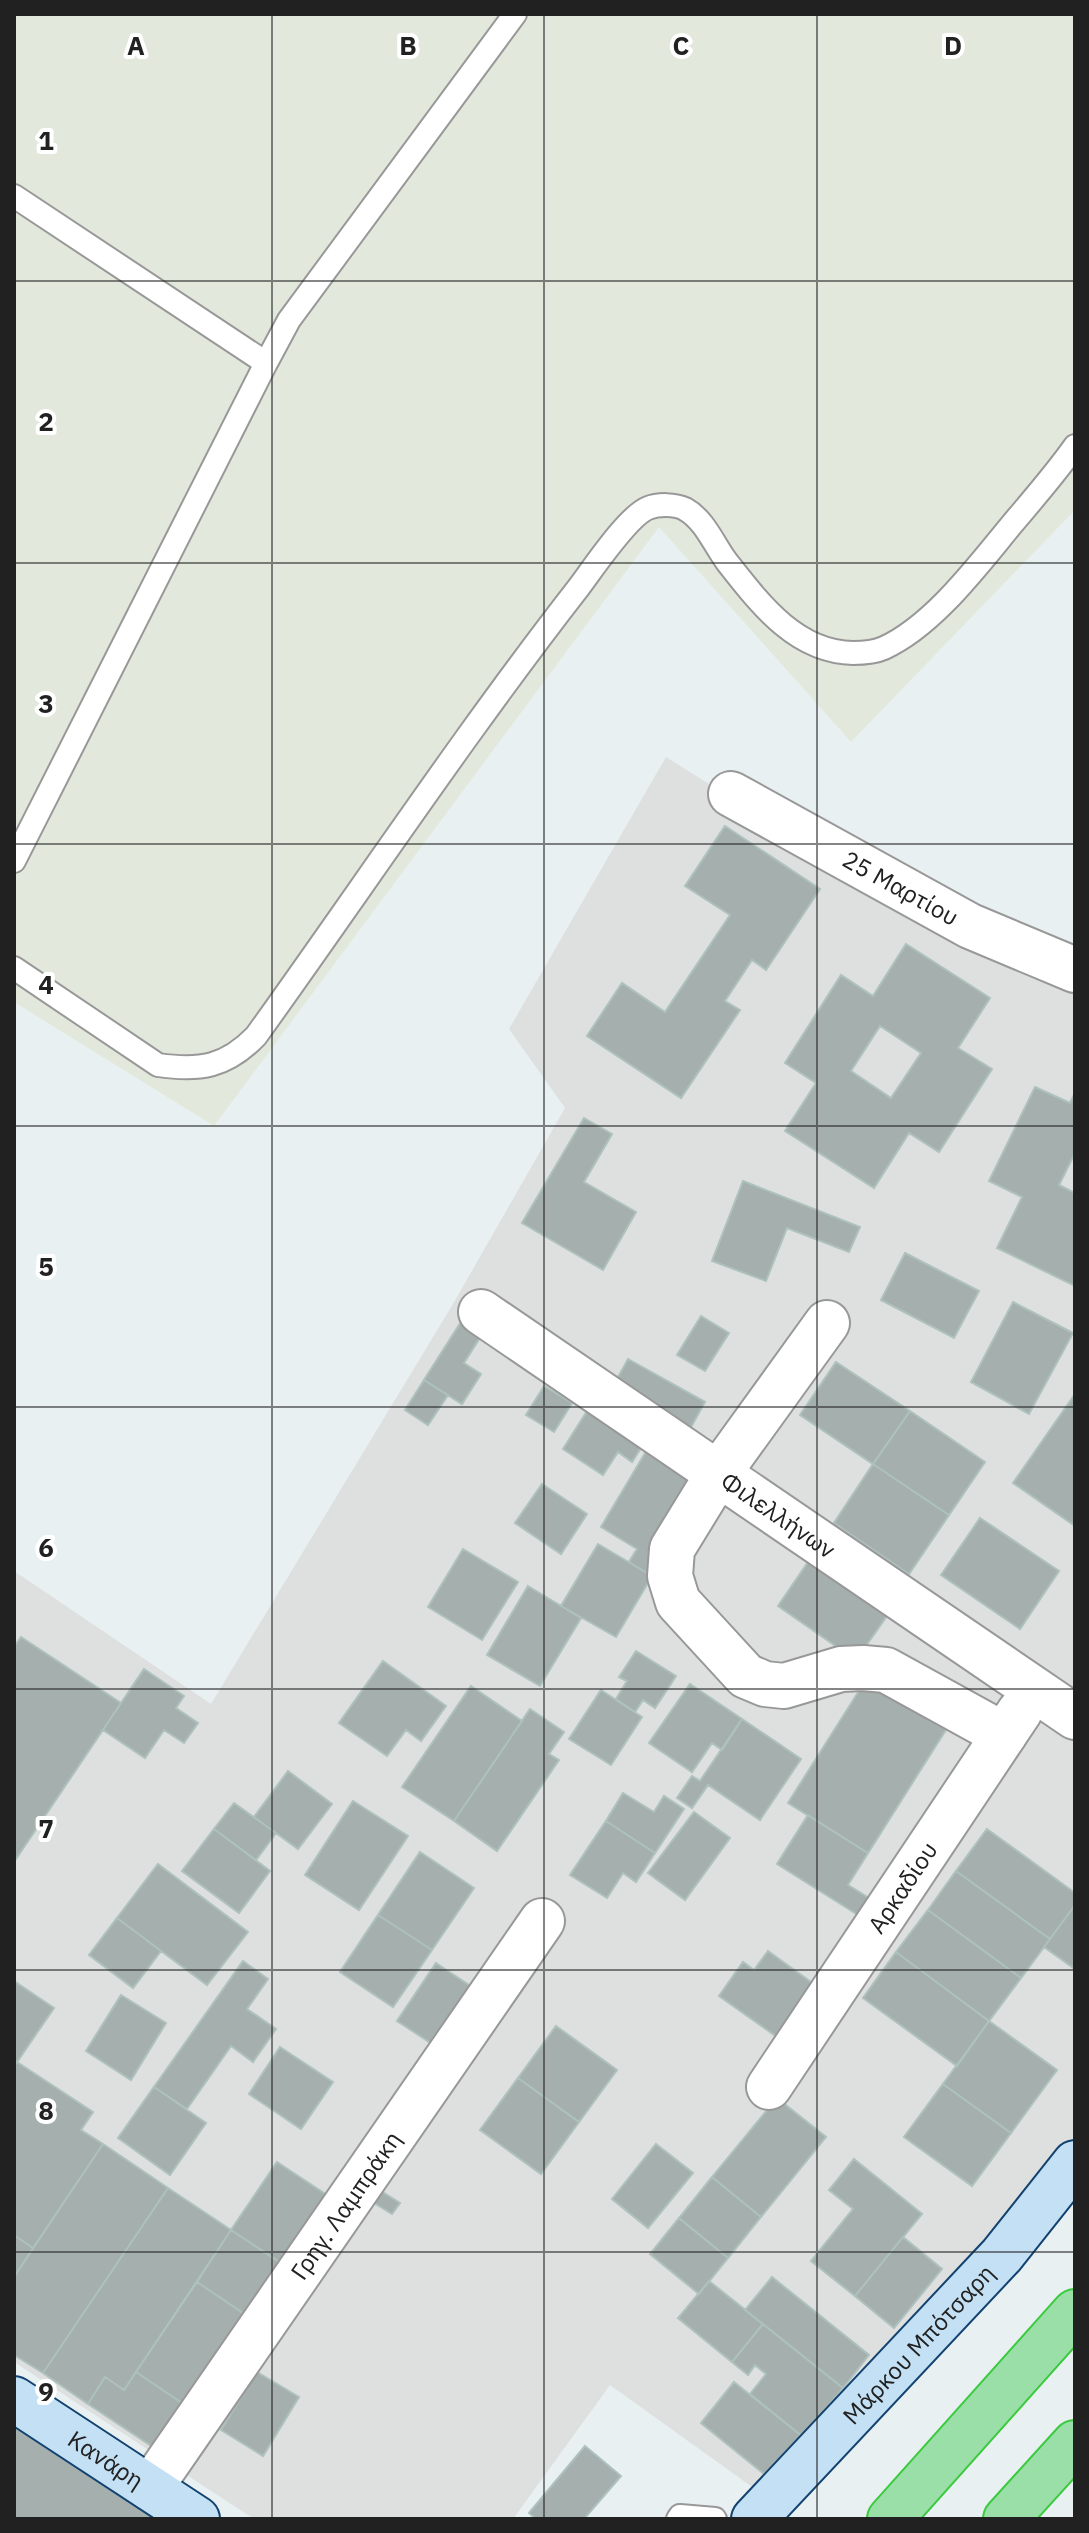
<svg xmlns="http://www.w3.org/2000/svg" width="1089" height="2533" font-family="'IBM Plex Sans',sans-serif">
<rect width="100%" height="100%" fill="#e9f0f1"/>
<!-- residential -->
<path fill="#dedfdf" d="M666 757 942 930 1075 986V2154L773 2502 610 2385 513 2519H254L14 2362V1571L211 1704 453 1304 565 1108 509 1029Z"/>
<!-- industrial -->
<path fill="#e2e9dc" d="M14 14H1075V510L851 742 659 527 214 1126 14 1002Z"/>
<!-- building -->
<path fill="#a5afad" stroke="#adc1bd" stroke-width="2" fill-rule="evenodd" d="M725 826 820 889 766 970 752 960 725 1001 740 1010 681 1098 587 1036 622 983 665 1012 730 915 685 886Z
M906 944 990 998 958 1048 992 1069 939 1152 909 1133 874 1188 785 1131 816 1083 785 1063 841 975 873 996ZM880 1026 921 1053 891 1098 851 1071Z
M1035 1087 1070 1103 1075 1093V1153L1059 1185 1075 1193V1286L997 1248 1022 1197 989 1181Z
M584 1118 612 1134 584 1182 636 1212 603 1270 522 1223Z
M743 1181 860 1227 849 1252 787 1228 766 1281 712 1261Z
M905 1253 979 1291 954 1338 881 1300Z
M1013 1302 1073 1333 1029 1414 971 1382Z
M701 1316 729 1333 705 1371 677 1355Z
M461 1322 481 1336 464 1363 481 1374 462 1404 424 1380Z
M628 1359 705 1402 685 1438 608 1395Z
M836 1362 910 1411 873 1464 800 1415Z
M424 1380 448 1395 428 1425 405 1410Z
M544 1386 572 1403 554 1432 526 1415Z
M1075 1394V1526L1013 1483Z
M591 1405 646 1440 632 1462 618 1452 603 1475 563 1449Z
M910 1411 985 1462 949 1515 873 1464Z
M651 1443 710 1478 652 1576 629 1562 637 1549 601 1527Z
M873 1464 949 1515 909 1574 834 1523Z
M542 1484 587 1514 561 1554 515 1523Z
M980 1518 1059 1571 1020 1629 941 1575Z
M598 1544 652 1576 616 1637 561 1606Z
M463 1549 518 1582 482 1640 428 1607Z
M817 1549 896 1603 856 1660 778 1606Z
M528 1586 581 1618 540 1686 487 1655Z
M21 1637 121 1703 14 1862V1647Z
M636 1651 676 1676 655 1708 643 1700 635 1712 616 1699 627 1681 619 1677Z
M383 1661 446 1706 421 1741 406 1730 387 1756 339 1723Z
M144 1669 184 1696 176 1708 198 1723 184 1743 164 1730 145 1758 103 1730Z
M869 1675 949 1725 868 1853 788 1803Z
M690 1684 742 1719 722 1750 712 1743 692 1772 649 1743Z
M471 1686 522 1721 454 1821 402 1787Z
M601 1690 642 1717 611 1765 569 1739Z
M530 1709 564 1732 549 1754 559 1760 497 1851 454 1821Z
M742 1719 801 1759 760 1820 708 1785 692 1808 677 1798 692 1776 700 1781Z
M288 1771 332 1804 298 1849 254 1817Z
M623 1793 654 1812 664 1796 684 1809 655 1853 606 1821Z
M353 1801 408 1836 359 1910 305 1875Z
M234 1803 276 1833 256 1860 214 1829Z
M694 1812 730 1838 685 1900 648 1873Z
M808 1815 868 1853 848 1885 869 1898 858 1915 777 1864Z
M606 1821 655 1853 636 1882 623 1873 607 1898 570 1875Z
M214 1829 270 1871 239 1913 182 1871Z
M987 1829 1075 1893V1905L1050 1939 956 1871Z
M420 1852 474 1888 432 1950 378 1915Z
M158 1864 248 1932 207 1985 117 1918Z
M956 1871 1050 1939 1021 1978 928 1910Z
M1075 1905V1969L1044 1947Z
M928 1910 1021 1978 989 2021 896 1952Z
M378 1915 432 1950 393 2007 340 1972Z
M117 1918 161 1951 133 1988 89 1955Z
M768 1951 815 1985 777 2037 719 1996 743 1962 754 1970Z
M896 1952 989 2021 957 2066 863 1998Z
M243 1961 268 1979 247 2009 276 2029 253 2062 231 2046 187 2109 154 2087Z
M436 1963 478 1991 440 2049 397 2021Z
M14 1981 54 2008 17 2062 14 2060Z
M121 1995 166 2023 131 2080 86 2051Z
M989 2021 1057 2070 1011 2133 943 2084Z
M556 2026 617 2070 579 2122 518 2078Z
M280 2047 333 2082 301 2129 249 2094Z
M17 2062 93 2112 81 2130 103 2144 33 2248 14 2235V2066Z
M518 2078 579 2122 541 2174 480 2130Z
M943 2084 1011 2133 972 2186 904 2137Z
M154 2087 206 2123 170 2175 118 2138Z
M777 2098 826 2137 761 2217 712 2177Z
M103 2144 168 2188 43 2373 14 2355V2277Z
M656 2144 693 2173 648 2228 612 2199Z
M854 2159 922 2214 855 2296 811 2261 853 2209 829 2190Z
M277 2162 333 2199 287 2267 231 2230Z
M712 2177 761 2217 728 2258 679 2218Z
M168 2188 231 2230 124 2390 105 2377 88 2404 43 2373Z
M381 2191 400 2203 392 2214 374 2203Z
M679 2218 728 2258 699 2294 650 2254Z
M231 2230 287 2267 252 2319 197 2282Z
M14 2235 33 2248 14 2277Z
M903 2237 942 2269 894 2328 855 2296Z
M772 2277 869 2355 843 2388 745 2310Z
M709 2281 763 2324 732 2362 678 2318Z
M197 2282 252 2319 191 2409 136 2372Z
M763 2324 843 2388 803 2437 750 2394 766 2374 755 2365 748 2375 732 2362Z
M136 2372 191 2409 162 2453 88 2404 105 2377 124 2390Z
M257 2372 299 2397 263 2456 221 2430Z
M734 2382 803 2437 769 2478 701 2423Z
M14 2425 162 2519H14Z
M585 2446 621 2476 584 2519H536L529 2513Z"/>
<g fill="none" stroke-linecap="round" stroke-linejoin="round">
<!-- lane casing -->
<g stroke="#989898" stroke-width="26">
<path id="lane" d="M14 196 266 363 289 320 515 14
M14 861 266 363
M14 968 158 1065C200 1071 226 1067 256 1036 363 887 466 732 579 587 594 567 628 516 648 508 658 504 675 504 685 509 705 520 714 545 727 562 760 604 796 652 853 653 863 653 875 652 884 648 934 625 978 565 1013 523 1034 498 1056 473 1075 446
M678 2519 680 2516 715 2519"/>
</g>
<!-- street casing -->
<g stroke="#989898" stroke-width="48">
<g id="street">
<path id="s1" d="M731 794 970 926 1075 970"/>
<path id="s2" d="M481 1312 1075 1717"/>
<path d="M827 1323 718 1474 672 1549 670 1576 678 1602 746 1676 765 1684 784 1686 841 1669 863 1668 886 1670 1004 1735"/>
<path id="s3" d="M769 2087 1020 1711"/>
<path id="s4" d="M150 2488 542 1921"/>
</g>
</g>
<!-- secondary casing -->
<g stroke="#114270" stroke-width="48">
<g id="secondary">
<path id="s5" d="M14 2399 197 2519"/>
<path id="s6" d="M754 2519 1002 2255 1075 2163"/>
</g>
</g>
<!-- highway casing -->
<g stroke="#3bca3f" stroke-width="48">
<path id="highway" d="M890 2519 1075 2312
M1006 2519 1075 2443"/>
</g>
<!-- lane -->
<use href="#lane" stroke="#fff" stroke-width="22"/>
<!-- street -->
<use href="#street" stroke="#fff" stroke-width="44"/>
<!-- secondary -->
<use href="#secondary" stroke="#c4e0f4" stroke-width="44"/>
<!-- highway -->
<use href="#highway" stroke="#9adfa7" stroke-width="44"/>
</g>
<!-- grid -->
<path fill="none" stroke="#212121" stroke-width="2" stroke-opacity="0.55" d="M272 14V2519M544 14V2519M817 14V2519M14 281H1075M14 563H1075M14 844H1075M14 1126H1075M14 1407H1075M14 1689H1075M14 1970H1075M14 2252H1075"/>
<g text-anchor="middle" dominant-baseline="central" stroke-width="8" stroke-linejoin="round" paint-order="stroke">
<!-- street labels -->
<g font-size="24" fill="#212121" stroke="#fff">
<text stroke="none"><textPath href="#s1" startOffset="194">25 Μαρτίου</textPath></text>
<text stroke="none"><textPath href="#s2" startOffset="360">Φιλελλήνων</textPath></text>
<text stroke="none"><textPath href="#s3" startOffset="240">Αρκαδίου</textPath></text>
<text stroke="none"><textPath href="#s4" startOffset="344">Γρηγ. Λαμπράκη</textPath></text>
<text stroke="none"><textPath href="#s6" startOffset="240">Μάρκου Μπότσαρη</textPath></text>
<text stroke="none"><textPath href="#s5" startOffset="110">Κανάρη</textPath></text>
</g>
</g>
<g font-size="26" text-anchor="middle" font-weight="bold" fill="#212121" stroke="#fff" stroke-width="8" stroke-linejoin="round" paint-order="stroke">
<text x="136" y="55">A</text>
<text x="408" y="55">B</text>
<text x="681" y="55">C</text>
<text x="953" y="55">D</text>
<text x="46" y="150">1</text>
<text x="46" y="431">2</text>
<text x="46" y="713">3</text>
<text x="46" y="994">4</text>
<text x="46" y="1276">5</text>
<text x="46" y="1557">6</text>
<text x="46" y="1838">7</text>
<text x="46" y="2120">8</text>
<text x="46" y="2401">9</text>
</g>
<!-- border -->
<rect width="1089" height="2533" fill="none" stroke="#212121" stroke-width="32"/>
</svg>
